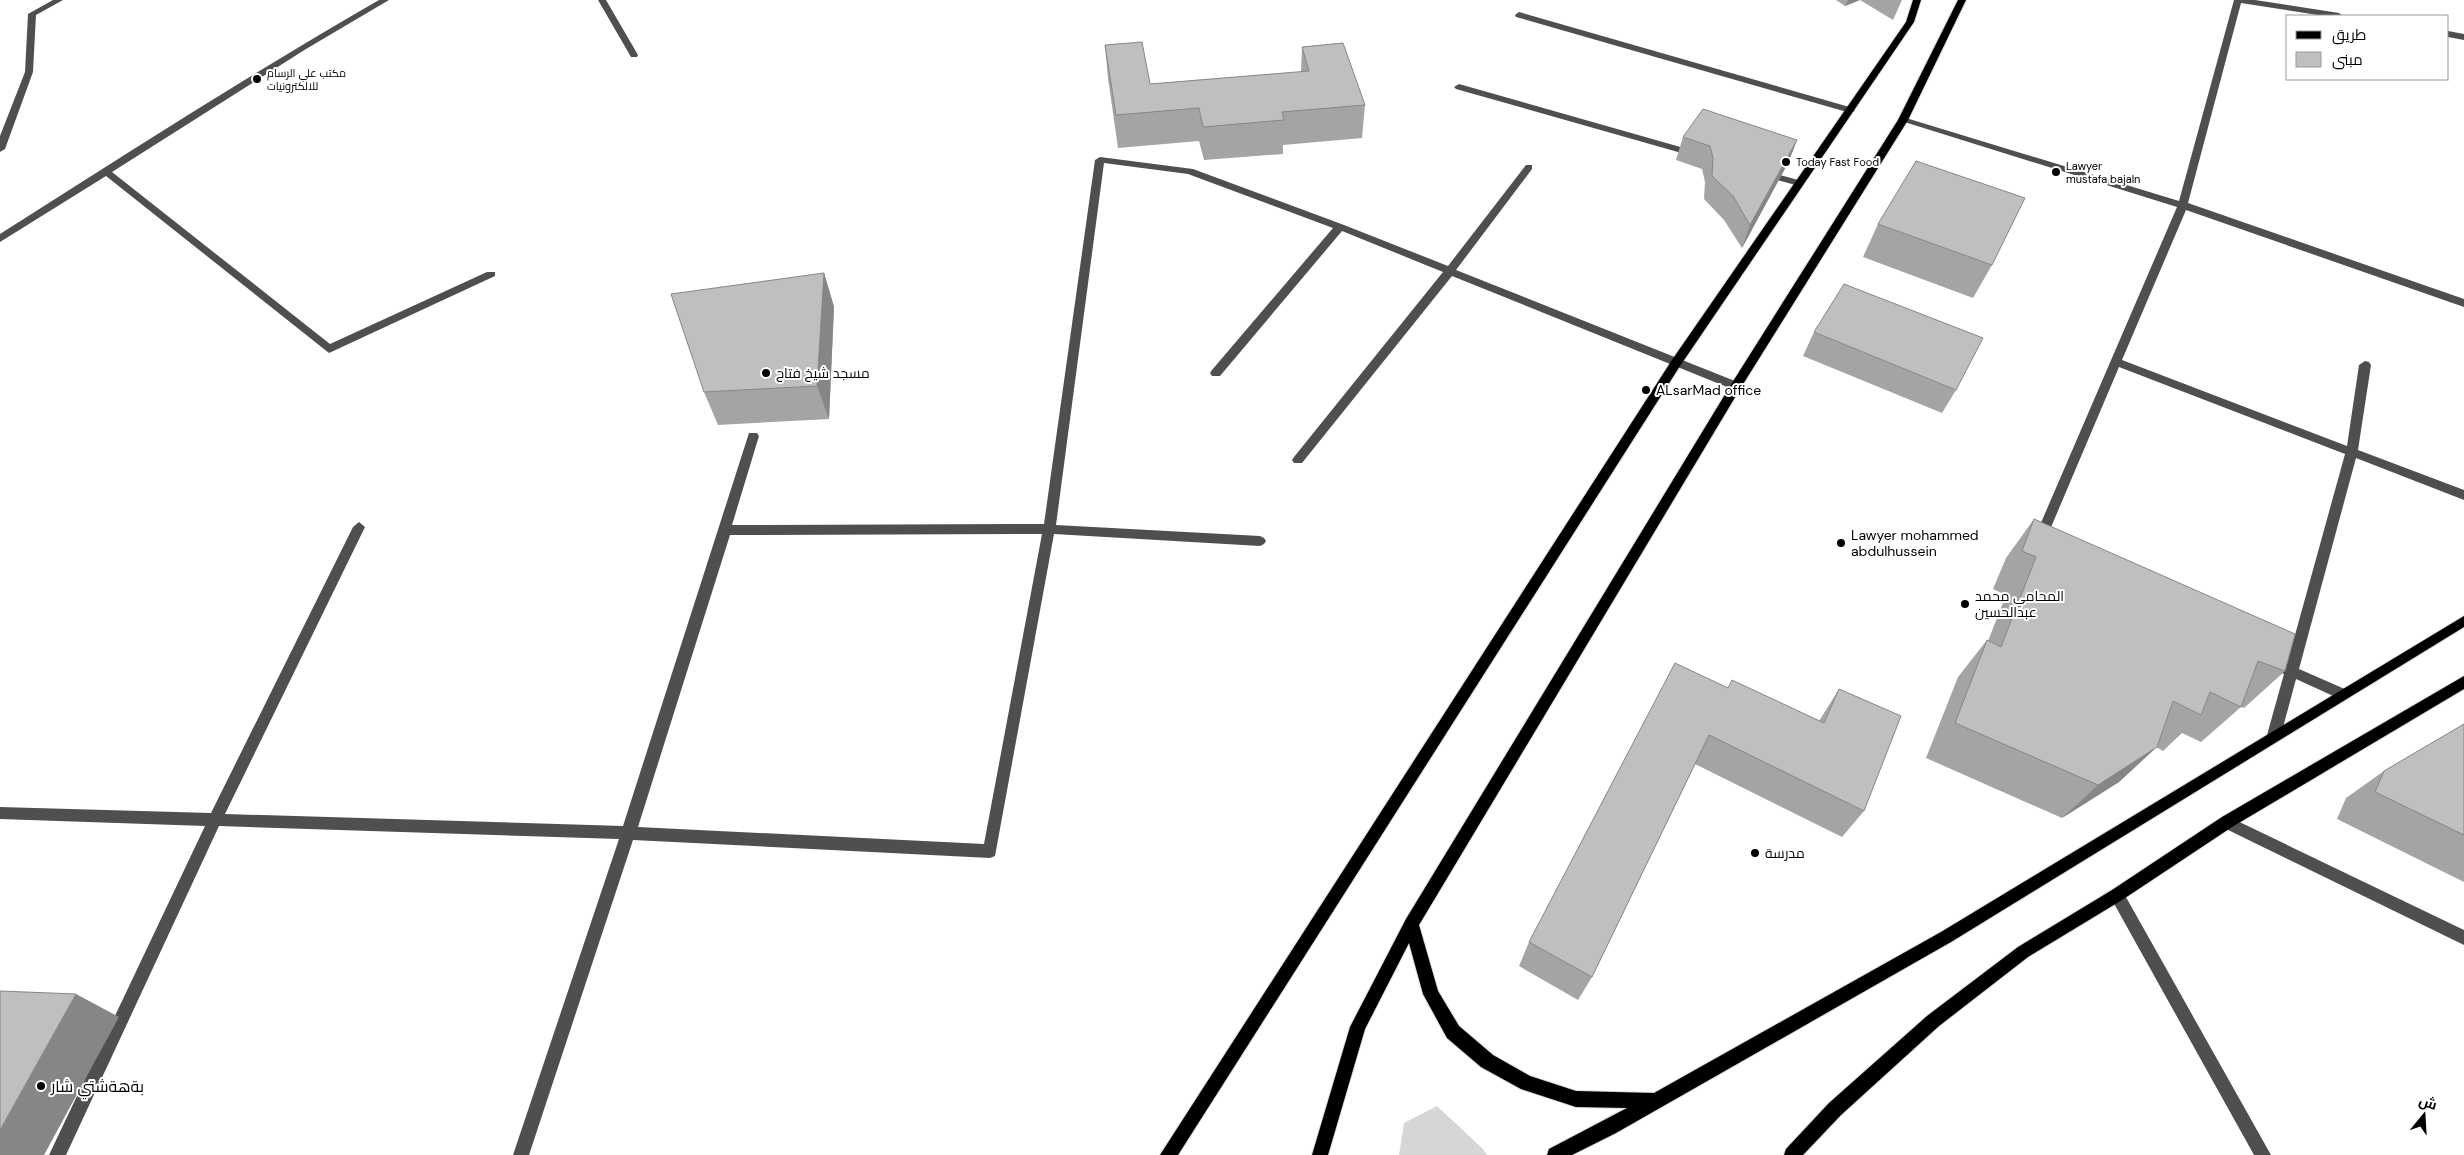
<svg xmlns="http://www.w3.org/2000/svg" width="2464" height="1155" font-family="'DM Sans',Cairo,sans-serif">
<rect width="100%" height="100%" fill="#fff"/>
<!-- green -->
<path fill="#d6d6d6" d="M1437 1106 1483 1149 1487 1155H1399L1404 1123Z"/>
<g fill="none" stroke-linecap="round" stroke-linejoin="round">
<!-- major casing -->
<g stroke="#dbdbdb" stroke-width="2">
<path id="major" d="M1913 0H1921L1914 22 1680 366 1178 1155H1160L1672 360 1906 22Z
M1958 0H1966L1908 120 1740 389 1419 925 1438 991 1459 1026 1493 1055 1530 1076 1576 1091 1654 1093 1941 932 2464 616V627L1951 942 1616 1133 1572 1155H1547L1549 1149 1627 1108 1576 1107 1521 1089 1481 1067 1447 1038 1423 994 1409 943 1365 1029 1328 1155H1312L1350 1027 1406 919 1732 383 1898 120Z
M2464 676V689L2232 827 2122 900 2028 957 1939 1026 1841 1115 1803 1155H1784L1786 1149 1829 1103 1927 1016 2018 947 2112 890 2222 817Z"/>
</g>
<!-- minor -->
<path fill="#4f4f4f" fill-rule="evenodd" d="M53 0H63L36 15 33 72 5 149 0 152V136L25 72 28 14Z
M379 0H389L306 49 112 172 330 344 487 272H495V276L329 353 106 176 0 242V234C125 155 250 74 379 0Z
M598 0H606L638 55 637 57H631Z
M2234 0H2255L2339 13 2343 16H2324L2241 3 2188 203 2464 299V307L2186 210 2122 360 2347 446 2359 365 2365 361 2369 362 2371 365 2358 450 2464 490V500L2356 458 2299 669 2347 690 2349 694 2347 698 2342 700 2296 679 2281 735 2279 739 2274 741 2269 739 2267 735 2284 674 2265 666 2263 662 2265 658 2270 657 2287 664 2345 454 2119 367 2046 539 2044 542H2036L2034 539 2177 207 1898 120 1900 118H1906L2179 201Z
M1519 12 1853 108 1855 110 1853 112H1847L1516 17 1515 15Z
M2448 31 2464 34V40L2448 37Z
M1459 84 1698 152 1700 154 1695 157 1692 156 1456 89 1454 87Z
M1100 157 1193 169 1344 225 1448 266 1526 165H1532V169L1456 270 1740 383 1742 386 1740 389H1732L1452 276 1302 463H1294L1292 460 1294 457 1443 272 1342 231 1220 376H1212L1210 373 1212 370 1333 228 1188 174 1104 163 1056 525 1260 536 1264 538 1266 541 1264 544 1260 546 1054 534 995 856 990 858 633 840 529 1155H513L619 839 219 826 66 1155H49L205 826 0 819V807L211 813 353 527 359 522 365 527 225 814 623 826 749 433H757L759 436 732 525 1044 524 1095 160ZM1042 534 984 844 638 827 730 535Z
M1765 171 1802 181 1804 183 1799 186 1762 176V172Z
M2227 816 2464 930V945L2222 827 2220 822 2222 817Z
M2117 888 2122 890 2271 1155H2254L2112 900 2110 895 2112 890Z"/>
<!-- major -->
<use href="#major" fill="#000" fill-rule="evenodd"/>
</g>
<!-- wall -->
<path fill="#a4a4a4" d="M1836 0H1860L1845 6Z
M1860 0H1902L1893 20Z
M1105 45 1150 84 1301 72 1302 47 1365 105 1362 138 1283 145V154L1204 160 1199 141 1118 148 1108 78Z
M1683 137 1797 140 1788 163 1742 248 1724 220 1704 199 1705 182 1702 169 1676 160Z
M1878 224 1992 265 1973 298 1863 257Z
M824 273 834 307 829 419 718 425 704 392Z
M1814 332 1956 390 1942 413 1803 356Z
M2034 519 2285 671 2244 708 2241 707 2201 742 2182 733 2163 751 2156 747 2119 782 2062 818 1926 758 1958 677 1987 640 1988 641 2006 595 1993 589 2006 558Z
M1728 688 1819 721 1839 689 1864 811 1842 837 1695 764 1592 977 1578 1000 1519 966 1529 942Z
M2464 724V882L2337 819 2346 798 2384 771Z"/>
<!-- shaded-wall -->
<path fill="#868686" d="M1848 0H1860L1845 6Z
M1797 140 1788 163 1742 248 1750 225Z
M824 273 834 307 829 419 817 386Z
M2157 747 2119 782 2062 818 2098 785Z
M76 994 119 1017 44 1155H0V1130Z"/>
<!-- building -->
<path fill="#bfbfbf" stroke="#868686" d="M1142 42 1150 84 1309 71 1302 47 1343 43 1365 105 1282 112 1284 120 1203 127 1199 108 1116 115 1105 45Z
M1703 109 1797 140 1750 225 1733 196 1712 176 1713 158 1710 146 1683 137Z
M1916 161 2025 198 1992 265 1878 224Z
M824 273 817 386 704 392 671 294Z
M1844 284 1983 338 1956 390 1814 332Z
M2034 519 2295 634 2285 671 2258 661 2241 707 2210 692 2201 715 2173 701 2157 747 2098 785 1955 723 1987 640 2001 647 2036 557 2022 551Z
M1675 663 1728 688 1732 680 1824 723 1839 689 1901 716 1864 811 1709 735 1592 977 1529 942Z
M2464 724V835L2375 792 2384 771Z
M0 991 76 994 0 1130Z"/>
<!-- markers -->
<g fill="#000" stroke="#fff" stroke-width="2">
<circle cx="257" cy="79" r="5"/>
<circle cx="1786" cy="162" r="5"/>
<circle cx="2056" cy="172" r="5"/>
<circle cx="766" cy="373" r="5"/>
<circle cx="1646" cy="390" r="5"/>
<circle cx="1841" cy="543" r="5"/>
<circle cx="1965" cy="604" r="5"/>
<circle cx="1755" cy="853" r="5"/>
<circle cx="41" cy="1086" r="5"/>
</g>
<g text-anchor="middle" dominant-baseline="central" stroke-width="4" stroke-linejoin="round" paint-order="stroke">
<!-- far-poi labels -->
<g font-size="11" fill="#000" stroke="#fff" text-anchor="start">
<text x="267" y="73">مكتب علي الرسام<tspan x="267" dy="13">للالكترونيات</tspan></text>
<text x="1796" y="162">Today Fast Food</text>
<text x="2066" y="166">Lawyer<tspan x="2066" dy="13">mustafa bajaln</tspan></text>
</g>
<!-- poi labels -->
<g font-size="14" fill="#000" stroke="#fff" text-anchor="start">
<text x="776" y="373">مسجد شيخ فتاح</text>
<text x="1656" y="390">ALsarMad office</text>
<text x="1851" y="535">Lawyer mohammed<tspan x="1851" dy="16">abdulhussein</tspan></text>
<text x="1975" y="596">المحامي محمد<tspan x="1975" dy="16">عبدالحسين</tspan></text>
<text x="1765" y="853">مدرسة</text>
</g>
<!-- near-poi labels -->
<g font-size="16" fill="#000" stroke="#fff" text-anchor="start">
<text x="51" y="1086">بةهةشتي شار</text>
</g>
</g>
<!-- legend -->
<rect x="2286" y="15" width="162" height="65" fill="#ffffff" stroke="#999999"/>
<rect x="2296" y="31" width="25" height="8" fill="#000000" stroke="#999999"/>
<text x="2332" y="40" font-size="15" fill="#000000">طريق</text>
<rect x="2296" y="52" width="25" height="15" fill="#bfbfbf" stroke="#999999"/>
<text x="2332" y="65" font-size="15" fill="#000000">مبنى</text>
<!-- north arrow -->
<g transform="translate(2424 1115) rotate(18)" stroke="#ffffff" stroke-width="4" paint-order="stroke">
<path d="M0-4L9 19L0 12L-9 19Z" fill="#000000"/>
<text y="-8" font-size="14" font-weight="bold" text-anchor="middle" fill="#000000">ش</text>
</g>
</svg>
